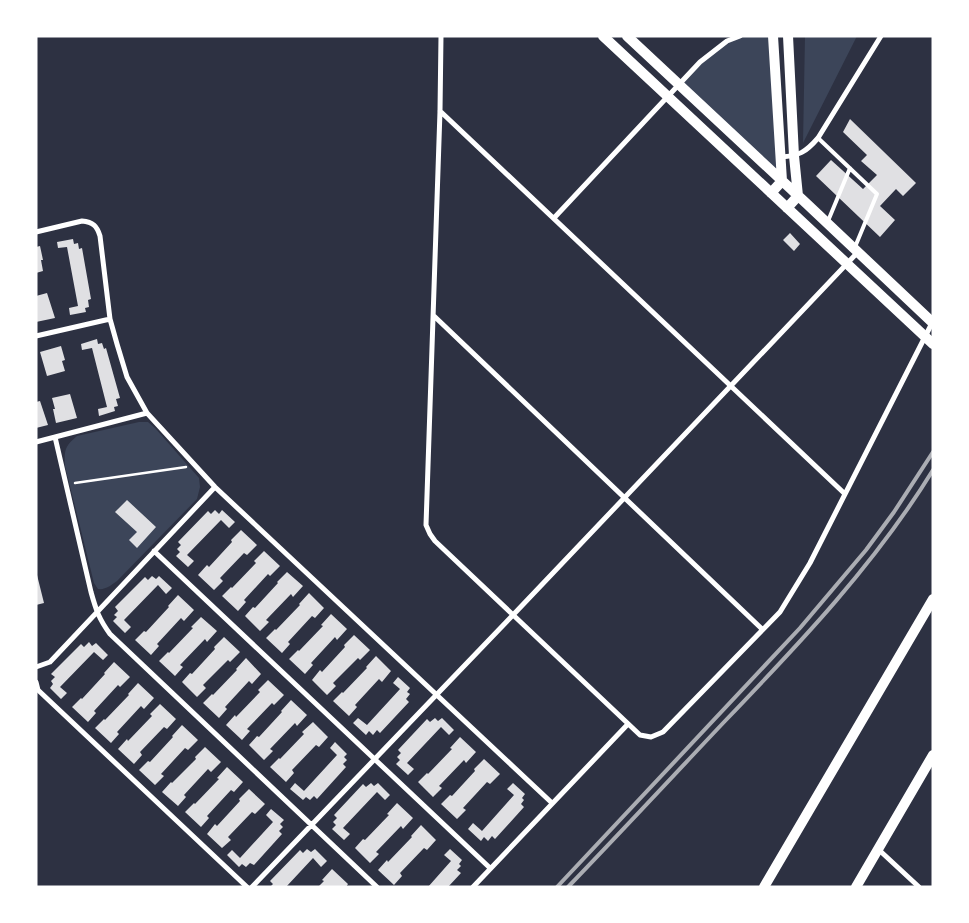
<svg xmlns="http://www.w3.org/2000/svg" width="969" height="923" font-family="'DM Sans',sans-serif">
<rect width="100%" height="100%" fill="#2d3142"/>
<!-- green -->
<path fill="#3c4559" d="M740 36H773L782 181 679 84 727 41Z
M805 36H857L803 143Z
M139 422H148L155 428 199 478 200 487 197 499 117 581C111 585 106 590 98 589L94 583 65 466C64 450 65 446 77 436Z"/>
<!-- building -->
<path fill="#e0e0e3" d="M850 119 916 183 903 196 896 189 880 206 895 220 880 237 816 176 831 160 863 189 877 175 861 161 867 155 843 132Z
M790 233 800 244 794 251 783 240Z
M73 239 74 244 78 243 79 249 82 248 91 299 88 300 89 307 85 308 86 312 70 315 69 308 78 306 67 247 58 248 57 242Z
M40 246 43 260H41L43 271 36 273V247Z
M47 293 55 318 36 322V296Z
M97 339 98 344 102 343 104 349 106 348 120 398 116 399 118 406 114 407 115 411 99 416 98 409 107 407 92 348 82 350 81 344Z
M61 346 65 360 62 361 65 371 47 376 40 352Z
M70 394 77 418 56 423 53 409H55L52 398Z
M40 401 48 425 36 428V402Z
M127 500 156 527 137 548 129 540 137 532 115 512Z
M215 510 219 514 222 510 235 522 229 528 221 520 187 555 194 561 188 567 176 556 180 552 177 549 181 545 178 542 208 511 211 514Z
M241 530 257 545 247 555 244 553 220 578 223 581 214 590 198 575 207 565 209 567 232 542 231 540Z
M264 551 280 566 270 576 268 574 244 600 246 602 238 611 222 596 231 587 232 588 256 563 254 561Z
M36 571 44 603 36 605Z
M287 572 303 586 293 597 291 594 266 620 269 622 260 631 245 616 253 607 255 608 278 583 277 582Z
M152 576 156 579 159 576 172 588 166 594 158 585 124 620 131 627 125 633 113 621 117 617 114 615 118 611 115 607 145 577 148 580Z
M309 593 324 608 315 618 312 616 288 642 290 644 282 653 266 638 275 629 276 630 300 605 299 604Z
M178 595 194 610 184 621 181 618 157 644 159 646 151 655 135 640 144 631 146 632 169 607 168 606Z
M331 614 347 629 337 640 335 637 311 663 313 665 305 674 289 659 298 650 299 651 323 626 321 625Z
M201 617 217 631 207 642 205 639 180 665 183 667 175 676 159 661 168 652 169 653 193 628 191 627Z
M354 635 370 650 360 660 358 658 333 683 336 686 327 695 312 680 320 670 322 672 345 647 344 645Z
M224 637 240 652 230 662 228 660 203 685 206 688 197 697 182 682 190 673 192 674 215 649 214 647Z
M89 642 92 646 96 643 108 655 103 660 94 652 60 687 67 693 61 699 50 688 53 684 51 681 55 677 51 674 81 644 84 647Z
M376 656 391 671 382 682 379 679 355 705 357 707 349 716 333 701 342 692 343 693 367 668 366 667Z
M246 658 261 674 252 684 249 681 225 707 227 709 219 718 203 703 212 694 213 695 237 670 236 669Z
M114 662 130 677 120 687 118 685 94 711 96 713 88 722 72 707 81 698 82 699 105 674 104 673Z
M398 677 410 688 407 692 410 694 406 699 409 702 380 733 377 730 373 735 369 731 366 735 353 723 358 718 367 725 400 689 393 683Z
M268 680 284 695 274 705 272 703 247 729 250 731 242 740 226 725 235 715 236 717 260 692 258 690Z
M138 683 154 698 144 709 141 706 117 732 119 734 111 743 95 728 104 719 105 720 129 695 128 694Z
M291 700 307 715 297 726 295 723 270 749 273 751 264 760 249 745 257 736 259 737 282 712 281 711Z
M160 704 176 719 167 729 164 727 140 752 142 755 134 764 118 749 127 739 128 741 152 716 150 714Z
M435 718 438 721 442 718 454 730 449 735 441 727 407 763 414 769 408 775 396 764 400 760 397 757 401 753 398 750 427 719 430 722Z
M313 722 328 737 319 747 316 745 292 770 294 773 286 782 270 767 279 758 280 759 304 734 302 732Z
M182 725 198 740 188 750 185 748 161 774 164 776 155 785 139 770 148 761 150 762 173 737 172 736Z
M460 737 476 752 466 763 464 760 439 786 442 788 433 797 418 782 427 773 428 774 452 749 450 748Z
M335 742 347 754 344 757 347 760 343 764 346 767 317 799 314 796 310 800 306 797 303 800 290 789 295 783 304 791 337 755 330 748Z
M205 747 221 762 211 772 208 769 184 795 186 797 178 806 162 792 171 782 172 783 196 759 195 757Z
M484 759 500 774 490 784 487 782 463 808 466 810 457 819 441 804 450 795 452 796 475 771 474 769Z
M227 767 243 782 234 792 231 790 207 816 209 818 201 827 185 812 194 803 195 804 219 779 217 778Z
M371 783 374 786 378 783 390 795 385 800 377 792 343 828 350 834 344 840 332 829 336 825 333 822 337 818 334 815 363 784 366 787Z
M513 783 525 794 522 798 524 800 521 804 524 807 495 839 492 836 488 841 484 837 481 841 468 829 473 823 482 831 514 795 507 789Z
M249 789 265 804 255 814 252 812 228 837 231 840 222 848 207 834 215 824 217 826 240 801 239 799Z
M397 803 413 818 403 829 401 826 376 852 379 854 370 863 355 848 363 839 365 840 389 815 387 814Z
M271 809 284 820 280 824 283 827 279 831 282 834 254 865 250 863 246 867 242 864 239 867 227 855 232 850 240 858 273 822 266 815Z
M421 825 436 840 427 850 424 848 400 873 402 876 394 885 378 870 387 860 388 862 412 837 411 836Z
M307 849 311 852 315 849 327 861 321 867 313 858 286 887H270L273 884 270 881 300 850 303 853Z
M450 849 462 860 459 864 461 866 457 870 461 873 448 887H428L451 861 444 855Z
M332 869 348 884 346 887H318L324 881 322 880Z"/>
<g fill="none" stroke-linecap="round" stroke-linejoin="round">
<!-- path -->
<path stroke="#fff" stroke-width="2.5" d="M75 483 186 467"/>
<!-- service -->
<path stroke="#fff" stroke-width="4" d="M818 138 877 194 855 247
M828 221 850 168"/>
<!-- minor -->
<path stroke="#fff" stroke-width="5" d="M441 36 440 111 426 525 430 534 435 541 640 735 651 737 663 732 780 612 810 563 932 323
M440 111 845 494
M781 157C799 156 806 152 818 138L881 36
M554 218 700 62 727 41 740 36
M36 232 82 221C93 222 97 226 100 236L110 319 117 344 127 377 147 413 215 487 552 803
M434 316 762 629
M36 336 110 319
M55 437 91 592C96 610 99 619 110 634L377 887
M36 442 147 413
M154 551 490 868
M36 667 50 662 215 487
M36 682 38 690 247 887
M878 849 919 887
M252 887 513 615 858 252
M473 887 628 724"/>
<!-- secondary -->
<path stroke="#fff" stroke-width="10" d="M603 36 933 344
M627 36 807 204 933 323
M771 193 782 181 773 36
M787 208 798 196 794 156 788 36
M764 887 933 599
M856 887 933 755"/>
<!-- rail -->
<path stroke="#abadb3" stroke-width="4" d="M557 887 800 628 866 550 894 512 933 452
M568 887C621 832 673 776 725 721 800 643 876 563 933 470"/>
</g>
<!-- border -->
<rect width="969" height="923" fill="none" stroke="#ffffff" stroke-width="75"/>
</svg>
